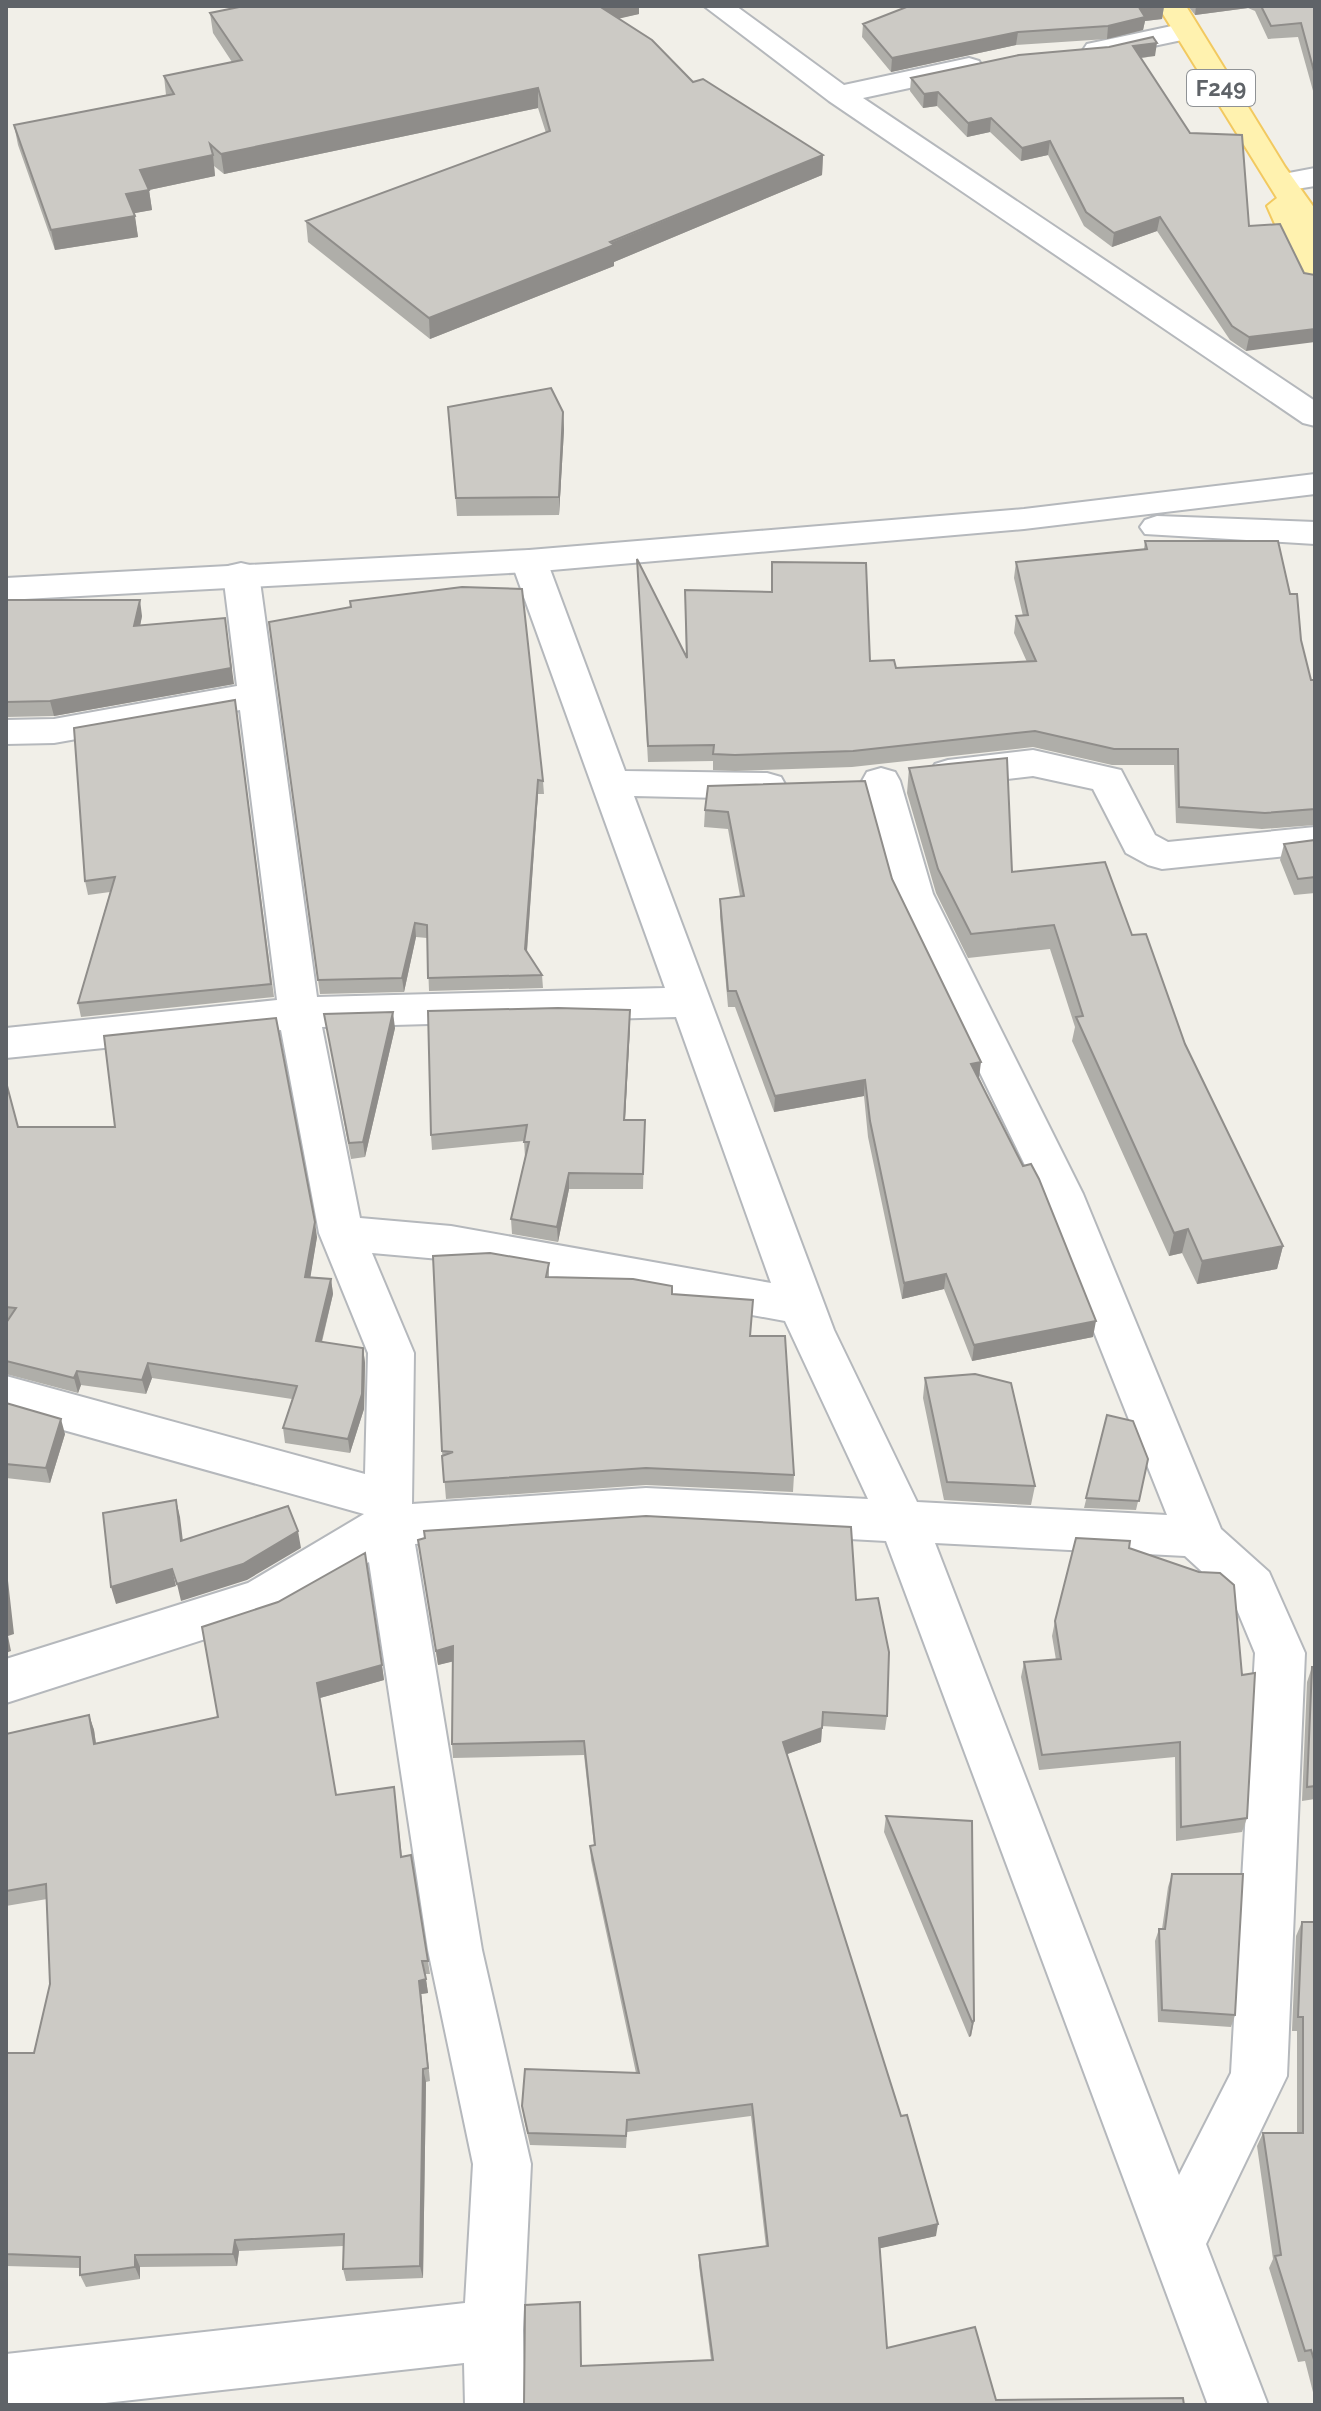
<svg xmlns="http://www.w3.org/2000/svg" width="1321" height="2411" font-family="Raleway,sans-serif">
<rect width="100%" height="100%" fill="#f1efe8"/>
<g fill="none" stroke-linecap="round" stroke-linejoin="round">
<!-- minor casing -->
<g stroke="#b5b8bc" stroke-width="4">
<path id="minor" d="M704 6H736L844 85 969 58 979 61 983 67 979 73 863 98 1315 401V426L1303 423 829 101Z
M1186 23 1196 25 1200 31 1196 37 1097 58 1087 56 1083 50 1087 44Z
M1315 168V186L1284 191 1273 188 1269 182 1273 176Z
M529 550 541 553 547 561 625 771 767 773 781 777 786 786 781 795 767 799 634 796 834 1330 917 1502 1167 1515 1039 1194 893 894 862 781 867 772 881 768 895 772 900 781 933 894 1083 1194 1221 1529 1269 1572 1305 1653 1287 2076 1206 2244 1268 2405H1208L886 1541 646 1528 415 1544 482 1950 531 2164 523 2330 525 2405H465L464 2363 87 2405H6V2354L465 2303 473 2164 428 1950 369 1562 280 1615 6 1703V1659L248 1583 364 1514 6 1414V1376L365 1474 368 1353 319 1233 281 1030 6 1058V1028L277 1000 240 710 54 743 6 744V720L54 719 237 686 223 574 228 566 241 563 254 566 259 574 317 997 665 988 511 561 517 553ZM676 1017 771 1283 451 1226 360 1218 322 1027ZM372 1253 451 1260 785 1321 868 1499 646 1488 412 1504 414 1353ZM935 1543 1185 1556 1233 1600 1255 1653 1231 2073 1179 2175Z
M1033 750 1121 770 1155 835 1168 842 1315 827V853L1162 869 1148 865 1126 853 1093 789 1033 776 948 786 935 782 929 773 935 764 948 760Z"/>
</g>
<!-- tertiary casing -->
<g stroke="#b5b8bc" stroke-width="4">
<path id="tertiary" d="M1315 474V494L1024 529 529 572 6 600V578L529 550 1024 509Z
M1157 516 1315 522V544L1145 534 1140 527 1145 520Z"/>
</g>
<!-- primary casing -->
<g stroke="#f2c960" stroke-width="4">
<path id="primary" d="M1158 6H1186L1285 167 1315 209V287L1304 285 1299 278 1267 206 1277 198Z"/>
</g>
<!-- minor -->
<use href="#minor" fill="#fff" fill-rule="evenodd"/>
<!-- tertiary -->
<use href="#tertiary" fill="#fff" fill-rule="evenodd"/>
<!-- primary -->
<use href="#primary" fill="#fff2af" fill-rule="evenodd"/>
</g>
<!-- wall -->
<path fill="#afaea9" d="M244 6H639V14L619 18 693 82 823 155 822 175 614 262V266L430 339 308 242 306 221 546 133 538 108 224 174 214 166 215 176 149 190 152 210 134 213 138 237 55 250 18 145 14 125 166 95 164 76 232 62 213 33 210 13Z
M1164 6 1162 19 1145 21 1143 30 1107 39 1016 45 891 72 862 37 863 24Z
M1188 6H1315V98L1298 37 1268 39 1255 11 1248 8 1195 15Z
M1155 56 1141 58 1249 226 1304 273 1246 351 1230 340 1157 231 1112 247 1084 226 1048 155 1021 161 990 132 967 137 937 106 923 108 910 91 911 78Z
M448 407 563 412 564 430 559 515 457 516Z
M1145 541 1301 640 1311 680H1315V825L1262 829 1176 823 1174 765H1112L1033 747 852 767 735 771 713 770V761L648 762 637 559 686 656 685 590 771 592 772 562 870 661 896 668 1027 662 1014 633 1016 616H1023L1014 578 1016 562 1144 549Z
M350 601 543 781 544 794H538L527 952 542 975 543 988 429 991 427 938 416 937 404 992 320 994 269 622 350 607Z
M6 603 142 616 140 626 234 684 54 716 6 717Z
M235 700 274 997 81 1017 78 1003 110 892 88 895 85 881Z
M909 768 1012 872 1132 935 1283 1246 1277 1269 1197 1284 1182 1253 1169 1256 1072 1041 1075 1027 1050 949 968 958 936 893 907 793Z
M708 786 892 879 1093 1337 972 1361 944 1289 902 1299 868 1137 864 1096 774 1112 735 1007H728L720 916V899L740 896 728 829 704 827 705 810Z
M1315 840V893L1294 895 1280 860 1284 844Z
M324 1014 395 1028 365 1157 351 1159Z
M630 1026 625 1120H645L643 1189H569L558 1242 512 1234 511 1219 525 1157 524 1141 432 1150 431 1135Z
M6 1081 18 1127 317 1237 310 1277 331 1279 333 1294 322 1342 363 1348 365 1363 364 1409 350 1453 285 1443 283 1428 292 1399 152 1378 146 1394 81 1385 78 1393 6 1374V1323L7 1321H6Z
M549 1263V1277L672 1294 751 1336 794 1475 793 1492 646 1485 446 1499 442 1451Z
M925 1378 1035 1486 1031 1505 944 1500 923 1398Z
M6 1403 65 1434 50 1483 6 1478Z
M1107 1415 1148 1459 1136 1510 1084 1508Z
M1129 1548 1247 1818 1242 1832 1176 1841 1175 1757 1039 1770 1021 1677 1024 1662 1056 1660 1052 1636 1055 1621Z
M365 1553 384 1680 320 1698 336 1795 394 1787 402 1857 411 1855 430 1974H425L428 1993 421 1994 430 2081 426 2082 423 2278 346 2281 343 2269V2246L239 2251 237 2266 140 2267V2279L86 2287 80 2275V2268L6 2266V2053H34L50 1984 47 1899 6 1906V1734L89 1715 94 1730 96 1743 218 1717 278 1602Z
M420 1554 856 1600 887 1716 885 1730 822 1726 821 1742 787 1754 936 2236 880 2248 887 2348 996 2400 524 2405 581 2366 711 2360 699 2266V2255L766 2247 751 2116 627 2132 626 2148 530 2145 524 2119 522 2106 636 2073 591 1860 590 1846 594 1845 584 1755 453 1758 452 1744 453 1661 438 1665Z
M1312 1667H1315V1799L1302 1801 1307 1682Z
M886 1816 974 2021 971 2036 969 2037 884 1832Z
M1172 1874 1235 2015 1231 2027 1158 2022 1155 1941 1159 1929H1162L1168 1887Z
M1302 1922H1315V2400L1305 2361 1298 2362 1269 2268 1273 2259 1257 2146 1263 2133H1297V2031H1292L1296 1936Z"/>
<!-- shaded-wall -->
<path fill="#8f8d8a" d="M595 6H639V14L596 24Z
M1164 6 1162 19 1145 21 1143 30 1107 39 1108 26 1140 9Z
M1196 6H1249L1248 8 1195 15Z
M1018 32 1016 45 891 72 892 58Z
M1157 43 1155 56 1131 59 1133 46Z
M538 88V108L224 174 221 154Z
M938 92 937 106 923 108 924 94Z
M991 118 990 132 967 137 968 123Z
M1050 141 1048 155 1021 161 1022 148Z
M213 155 215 176 149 190 152 210 130 214 126 194 140 170Z
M823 155 822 175 614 262V266L430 339 429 318Z
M135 216 138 237 55 250 51 230Z
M1160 217 1157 231 1112 247 1114 233Z
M1315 329V342L1246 351 1249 337Z
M563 412 564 430 559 515V497Z
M140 600 142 616 137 641 134 626Z
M225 618 234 684 54 716 50 701Z
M538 780V794L526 963 525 949Z
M415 923 416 937 404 992 402 978Z
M630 1010V1026L624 1136V1120Z
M393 1012 395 1028 365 1157 363 1142Z
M981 1062 979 1078 969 1080 971 1064Z
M865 1080 864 1096 774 1112 775 1096Z
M569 1173V1189L558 1242 557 1227Z
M315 1222 317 1237 308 1292 305 1277Z
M1188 1229 1182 1253 1169 1256 1174 1233Z
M1283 1246 1277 1269 1197 1284 1202 1261Z
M946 1274 944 1289 902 1299 904 1283Z
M331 1279 333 1294 318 1356 316 1341Z
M1096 1321 1093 1337 972 1361 974 1345Z
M363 1348 365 1363 364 1409 350 1453 348 1439Z
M148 1363 152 1378 146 1394 142 1380Z
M77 1371 81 1385 78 1393 74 1378Z
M61 1419 65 1434 50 1483 46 1468Z
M176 1500 180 1517 185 1558 181 1541Z
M298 1531 301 1548 247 1580 181 1601 177 1584Z
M6 1563 14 1634 8 1636 11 1651 6 1653Z
M172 1569 176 1586 116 1604 111 1587Z
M453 1646 455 1661 438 1665 436 1651Z
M382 1665 384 1680 320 1698 317 1683Z
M89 1715 94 1730 98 1759 94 1744Z
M822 1728 821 1742 782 1756 783 1742Z
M426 1979 428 1993 421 1994 430 2081 419 1981Z
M974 2021 971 2036 969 2037 972 2022Z
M423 2069 426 2082 423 2278 420 2266Z
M938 2224 936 2236 877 2249 879 2238Z
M235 2240 239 2251 237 2266 233 2254Z
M135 2255 140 2267V2279L135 2267Z"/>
<!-- building -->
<path fill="#cccac5" stroke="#8f8d8a" stroke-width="2" d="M244 6H599L652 40 693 82 703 79 823 155 610 242 614 245 429 318 306 221 550 131 538 88 221 154 210 144 213 155 140 170 149 190 126 194 135 216 51 230 14 125 174 94 164 76 242 60 210 13Z
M909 6H1160L1140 9 1145 17 1108 26 1018 32 892 58 863 24Z
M1261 6H1315V75L1301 23 1271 26Z
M1153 37 1157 43 1133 46 1190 133 1242 135 1249 226 1280 224 1304 273 1315 275V329L1249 337 1232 326 1160 217 1114 233 1086 212 1050 141 1022 148 991 118 968 123 938 92 924 94 911 78 1019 55 1109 47Z
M551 388 563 412 559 497 456 498 448 407Z
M1145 541H1278L1290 594H1297L1301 640 1311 680H1315V809L1265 813 1179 807 1178 749H1114L1035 731 853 751 735 755 713 754 714 745 648 746 637 559 687 658 685 590 772 592V562L866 563 870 661 894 660 896 668 1036 661 1016 616 1028 615 1016 562 1147 549Z
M462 587 522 589 543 781 538 780 525 949 542 975 428 978 427 925 415 923 402 978 318 980 269 622 351 607 350 601Z
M7 600H140L134 626 225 618 231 668 50 701 6 702Z
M235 700 271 984 78 1003 115 877 85 881 74 728Z
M1007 758 1012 872 1105 862 1132 935 1146 934 1185 1044 1283 1246 1202 1261 1188 1229 1174 1233 1076 1017 1083 1016 1054 925 971 934 938 869 909 768Z
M865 781 892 879 981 1062 971 1064 1023 1166 1031 1164 1039 1179 1096 1321 974 1345 946 1274 904 1283 870 1121 865 1080 775 1096 736 991H728L720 899 744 896 728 812 705 810 708 786Z
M1315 840V877L1298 879 1284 844Z
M558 1008 630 1010 624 1120H645L643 1174 569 1173 557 1227 511 1219 529 1142H524L527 1125 431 1135 428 1011Z
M393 1012 363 1142 349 1143 324 1014Z
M276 1018 315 1222 305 1277 331 1279 316 1341 363 1348 362 1394 348 1439 283 1428 297 1386 148 1363 142 1380 77 1371 74 1378 6 1361V1323L16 1308 6 1307V1082L18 1127H115L104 1036Z
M490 1253 549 1263 546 1277 633 1279 672 1286V1294L753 1300 750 1336H785L794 1475 646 1468 444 1482 442 1456 453 1452 442 1451 433 1256Z
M975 1374 1011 1383 1035 1486 947 1482 925 1378Z
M6 1403 61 1419 46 1468 6 1464Z
M1107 1415 1133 1421 1148 1459 1139 1501 1086 1498Z
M176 1500 181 1541 288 1506 298 1531 243 1564 177 1584 172 1569 111 1587 103 1513Z
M646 1516 851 1527 856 1600 878 1598 889 1652 887 1716 823 1712 822 1728 783 1742 901 2116 907 2115 938 2224 879 2238 887 2348 975 2327 996 2400 1183 2398 1184 2405H524L525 2305 580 2302 581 2366 713 2360 699 2255 768 2246 752 2104 627 2120 626 2136 528 2133 522 2106 525 2069 639 2073 590 1846 595 1845 584 1741 452 1744 453 1646 436 1651 418 1540 425 1538 424 1531Z
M1076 1538 1130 1541 1129 1548 1199 1572 1220 1573 1234 1585 1242 1675 1255 1673 1247 1818 1181 1827 1180 1742 1042 1755 1024 1662 1061 1659 1055 1621Z
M365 1553 382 1665 317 1683 336 1795 394 1787 401 1857 411 1855 428 1961H422L426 1979 419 1981 428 2068 423 2069 420 2266 343 2269 344 2234 235 2240 233 2254 135 2255V2267L80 2275V2257L6 2254V2053H34L50 1984 46 1884 6 1891V1734L89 1715 94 1744 218 1717 202 1627 278 1602Z
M6 1592 9 1620 6 1621Z
M1312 1667H1315V1786L1307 1787Z
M886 1816 972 1821 974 2021 972 2022Z
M1172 1874H1243L1235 2015 1162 2010 1159 1929H1165Z
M1302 1922H1315V2363L1311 2350 1305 2351 1275 2256 1281 2255 1263 2133H1303V2017H1298Z"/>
<g text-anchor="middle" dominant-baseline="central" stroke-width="6" stroke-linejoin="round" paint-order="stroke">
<!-- shield labels -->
<rect fill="#fff" stroke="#8f9295" stroke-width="2" x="1187" y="70" width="68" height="36" rx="6"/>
<g font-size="22" font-weight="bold" fill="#5f6368">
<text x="1221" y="88">F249</text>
</g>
</g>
<!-- border -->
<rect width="1321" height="2411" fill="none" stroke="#5f6368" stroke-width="16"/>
</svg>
